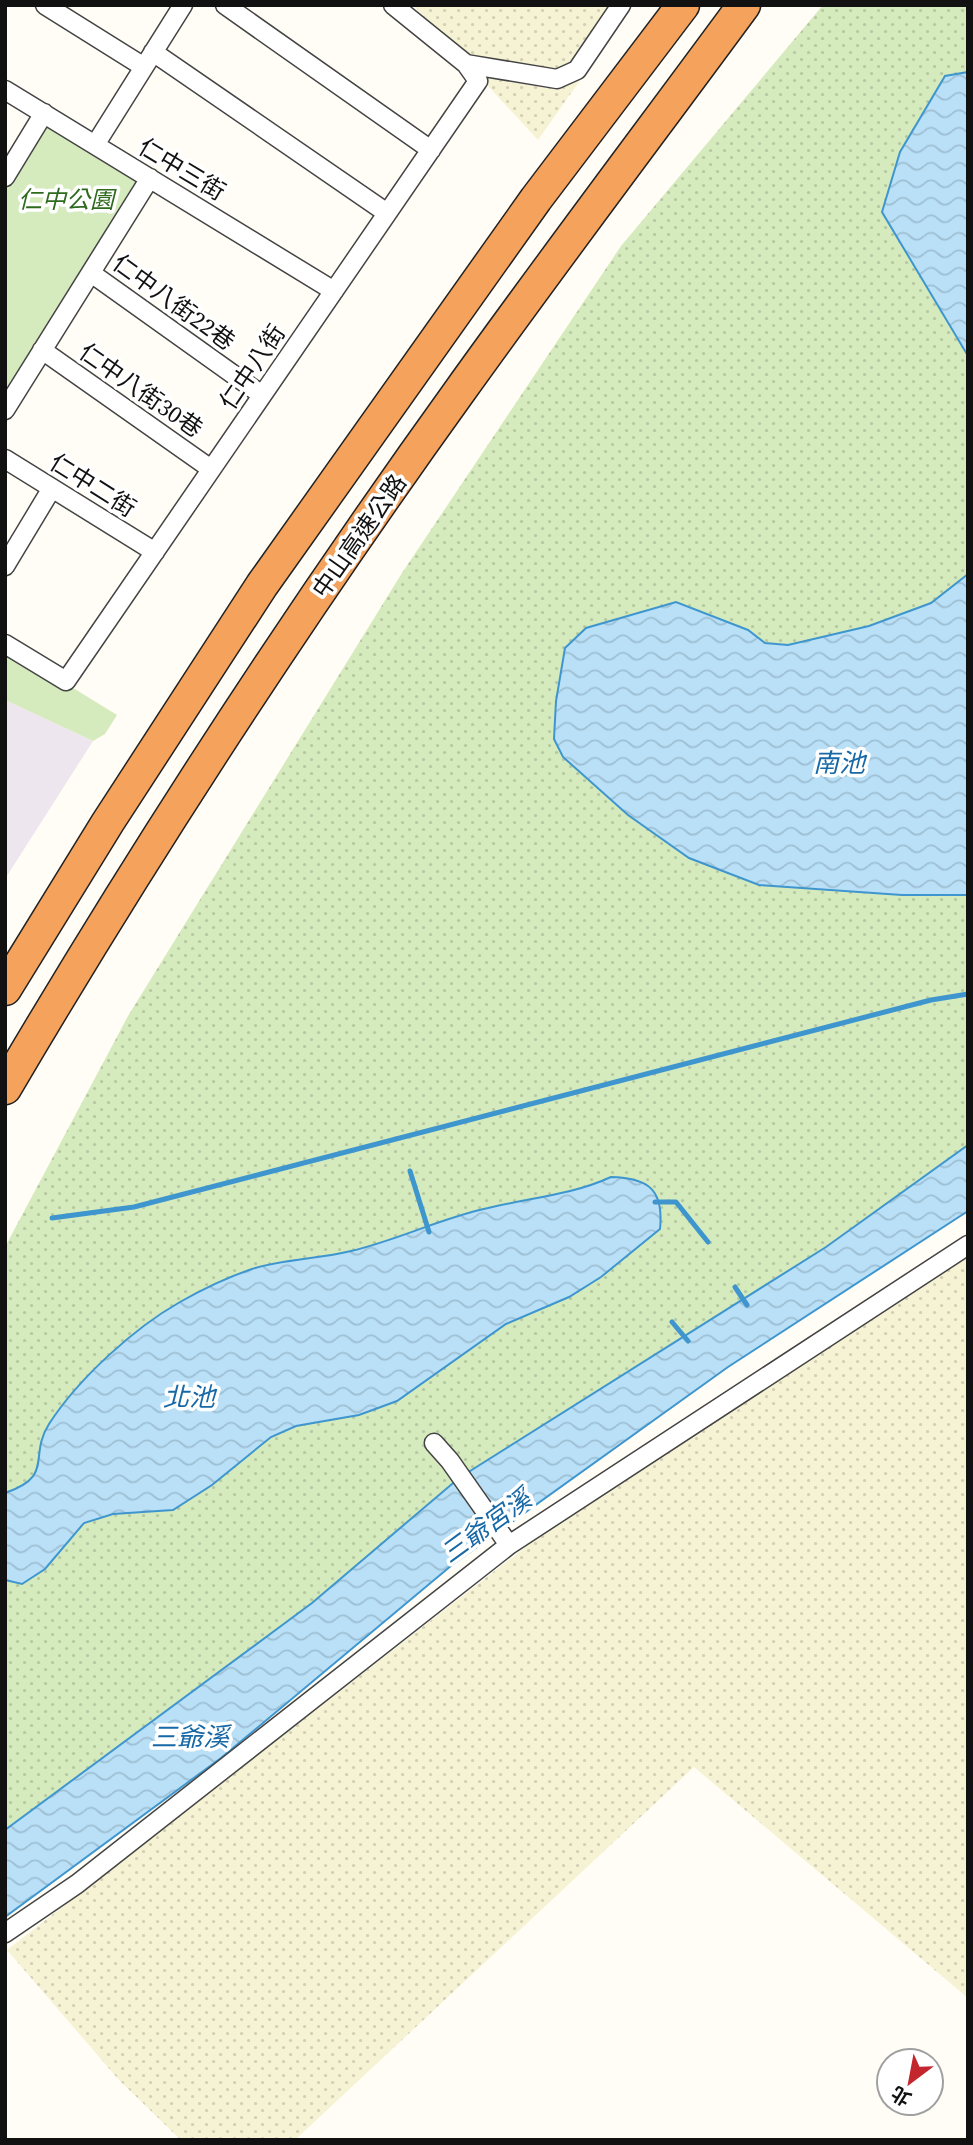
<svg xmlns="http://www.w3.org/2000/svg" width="973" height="2145" font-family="'Source Serif 4','Noto Sans TC',serif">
<defs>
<pattern id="farmland-dots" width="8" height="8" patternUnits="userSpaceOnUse" patternTransform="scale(1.75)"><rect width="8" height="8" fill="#f6f3d4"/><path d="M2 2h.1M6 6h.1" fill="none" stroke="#d2cfb5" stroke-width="1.8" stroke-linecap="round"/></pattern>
<pattern id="grass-dots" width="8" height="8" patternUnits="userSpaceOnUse" patternTransform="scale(1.75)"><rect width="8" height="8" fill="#d5ebbd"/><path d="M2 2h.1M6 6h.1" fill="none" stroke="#b6c8a1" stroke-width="1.8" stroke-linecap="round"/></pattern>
<pattern id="water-waves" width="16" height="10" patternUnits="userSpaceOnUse" patternTransform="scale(1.75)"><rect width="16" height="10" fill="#b9e0f7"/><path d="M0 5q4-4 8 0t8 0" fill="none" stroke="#9ebfd3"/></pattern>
</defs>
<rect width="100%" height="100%" fill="#fffdf5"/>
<!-- industrial -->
<path fill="#eee6ef" d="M5 700 93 741 5 879Z"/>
<!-- farmland -->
<path fill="url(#farmland-dots)" d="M413 5H633L538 140Z
M968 1256V1998L694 1767 295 2140H181L119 2080 7 1950 532 1542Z"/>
<!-- grass -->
<path fill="url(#grass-dots)" d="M823 5H968V1145L826 1247 459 1478 312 1603 5 1830V1247L128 1016 402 573 621 246Z"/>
<!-- park -->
<path fill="#d5ebbd" d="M44 113 150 178 5 410V177Z
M5 646 117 715 105 734 93 741 5 700Z"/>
<!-- water -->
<path fill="url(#water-waves)" stroke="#3f96cf" stroke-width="2" d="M968 72V356L882 212 900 152 945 76Z
M968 574V895H902L759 885 689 858 628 815 563 757 554 739 556 701 565 648 586 628 676 602 748 630 765 643 788 645 869 626 931 603Z
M968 1145V1211L728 1367 452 1565 221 1758 5 1917V1830L312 1603 459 1478 826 1247Z
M611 1177C648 1178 664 1189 660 1229L601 1277 569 1297 506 1324 397 1401 359 1415 296 1426 271 1437 212 1485 173 1510 113 1514 84 1523 45 1569 22 1584 5 1580V1493C55 1476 28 1457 49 1424 78 1379 134 1328 180 1302 203 1289 228 1277 252 1269 284 1259 319 1259 351 1251 398 1240 441 1218 488 1208 529 1198 572 1195 611 1177Z"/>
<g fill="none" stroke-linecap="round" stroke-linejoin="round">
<!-- stream -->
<path stroke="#3f96cf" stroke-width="5" d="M410 1171 429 1232
M655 1202H676L708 1242
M52 1218 134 1207 931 1000 968 994
M735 1287 747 1305
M672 1322 688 1341"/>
<!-- minor casing -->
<g stroke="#444" stroke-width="21">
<path id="minor" d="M45 5 144 67
M225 5 431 150
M153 52 387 213
M466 64 557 79 577 70 621 5
M5 90 334 291
M95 145 183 5
M5 177 44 113
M91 273 262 395
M42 350 211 469
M5 410 150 178
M5 459 155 552
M5 566 52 488
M5 644 66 681 478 81 466 64 393 5
M434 1443 450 1461 509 1545
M5 1933 77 1884 509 1545 968 1245"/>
</g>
<!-- motorway casing -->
<g stroke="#222" stroke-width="35">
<path id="motorway" d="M5 989 108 822 262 585 536 199 683 5
M5 1088C146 849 297 617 459 392 552 262 649 134 744 5"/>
</g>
<!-- minor -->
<use href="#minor" stroke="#fff" stroke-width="18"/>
<!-- motorway -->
<use href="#motorway" stroke="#f5a25d" stroke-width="32"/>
</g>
<g text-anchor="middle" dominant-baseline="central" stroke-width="7" stroke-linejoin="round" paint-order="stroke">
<!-- street labels -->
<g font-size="24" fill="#111" stroke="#fff">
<text transform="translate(182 169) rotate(31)">仁中三街</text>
<text transform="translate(174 302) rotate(36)">仁中八街22巷</text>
<text transform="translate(252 367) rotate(-56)">仁中八街</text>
<text transform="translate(141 390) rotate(35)">仁中八街30巷</text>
<text transform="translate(93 485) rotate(32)">仁中二街</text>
<text transform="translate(359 536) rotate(-55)">中山高速公路</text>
</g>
<!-- park labels -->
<g font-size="24" font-style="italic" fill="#2f6b1f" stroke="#fff">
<text x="66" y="199">仁中公園</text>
</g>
<!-- water labels -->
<g font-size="26" font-style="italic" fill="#1768a6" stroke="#fff">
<text x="839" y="763">南池</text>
<text x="189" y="1397">北池</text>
<text transform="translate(486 1526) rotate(-36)">三爺宮溪</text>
<text x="190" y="1737">三爺溪</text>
</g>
</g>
<!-- border -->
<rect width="973" height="2145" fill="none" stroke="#111111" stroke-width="14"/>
<!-- north arrow -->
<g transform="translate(910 2082) rotate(212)"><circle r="33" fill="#ffffff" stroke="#a0a0a0" stroke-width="2"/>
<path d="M0-5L12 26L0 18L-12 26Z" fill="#c4262e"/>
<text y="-10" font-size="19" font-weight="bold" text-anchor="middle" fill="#111111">北</text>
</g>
</svg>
